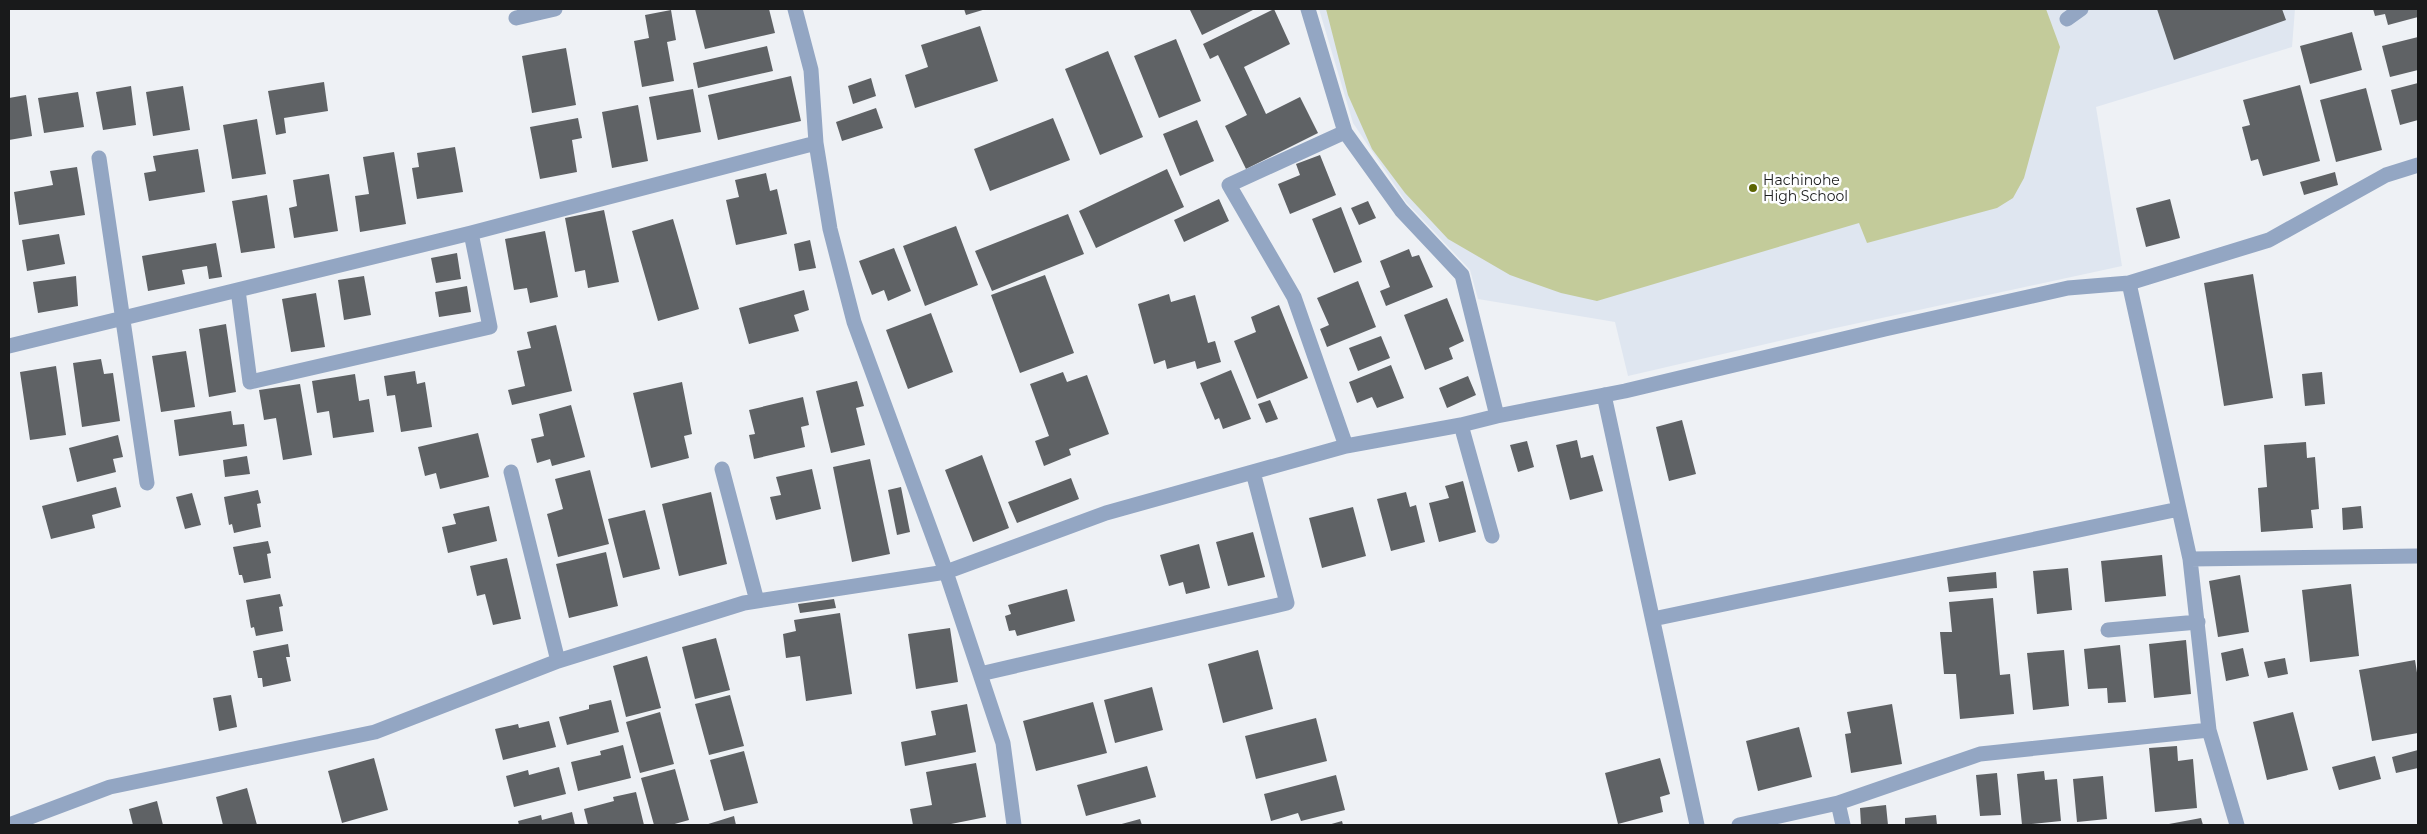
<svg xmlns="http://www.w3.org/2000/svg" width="2427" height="834" font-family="Montserrat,sans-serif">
<rect width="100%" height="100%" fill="#eef1f5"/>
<!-- built -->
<path fill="#dfe6f0" d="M1319 9H2295L2292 47 2096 107 2122 266 1831 329 1628 376 1615 322 1478 299 1470 270 1406 202 1353 123Z"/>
<!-- green -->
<path fill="#c3cb9a" d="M1326 9H2046L2060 47 2024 178 2013 198 1997 208 1867 243 1859 223 1597 301 1561 293 1510 275 1448 239 1405 193 1372 149 1348 95Z"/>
<!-- building -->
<path fill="#5f6265" d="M695 9H769L775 33 705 49Z
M964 9H986L966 15Z
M1193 9H1255L1202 35 1190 10Z
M1274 9 1290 44 1244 67 1266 114 1300 97 1318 133 1246 169 1225 126 1247 115 1218 55 1210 59 1203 44Z
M2157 9H2282L2286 20 2174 60Z
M2373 9H2418V17L2388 25 2385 14 2375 16Z
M671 10 676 40 667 42 674 81 642 87 634 41 649 38 645 15Z
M980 26 998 81 915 108 905 75 928 67 921 45Z
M2352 32 2362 70 2310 84 2300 46Z
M2418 37V70L2390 77 2382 46Z
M1176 39 1201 101 1159 118 1134 56Z
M767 46 773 71 698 88 693 63Z
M566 48 576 105 532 113 522 56Z
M1108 51 1143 137 1100 155 1065 69Z
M791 76 801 121 718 140 708 95Z
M871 78 876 96 853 104 848 86Z
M324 82 328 111 284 118 286 133 276 135 268 91Z
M2418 83V120L2400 125 2391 90Z
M2300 85 2320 161 2263 176 2258 159 2251 161 2242 127 2250 125 2243 100Z
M131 86 136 125 103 130 96 92Z
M183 86 190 130 153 136 146 92Z
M2366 88 2382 150 2336 162 2320 100Z
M693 89 701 132 657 140 649 97Z
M78 92 84 127 44 133 38 98Z
M26 95 32 136 9 140V98Z
M638 105 648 161 612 168 602 112Z
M876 108 883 128 842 141 836 122Z
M578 118 582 138 572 140 577 172 540 179 530 127Z
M1053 118 1070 160 990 191 974 149Z
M257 119 266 174 232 179 223 125Z
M1197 120 1214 161 1180 176 1163 134Z
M455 147 463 192 417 199 412 168 419 167 417 153Z
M198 149 205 192 149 201 144 173 156 171 153 156Z
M394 152 406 224 360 232 355 196 369 194 363 157Z
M1320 155 1336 195 1290 214 1278 184 1300 175 1296 164Z
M77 167 85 215 19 225 14 192 53 185 50 171Z
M1167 169 1184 207 1096 248 1079 211Z
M2335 172 2338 185 2304 195 2300 182Z
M766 173 770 191 777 189 787 234 736 245 726 200 739 197 735 180Z
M329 174 338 231 294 238 289 208 297 206 293 180Z
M267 195 275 248 241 253 232 201Z
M1219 199 1229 221 1184 242 1174 220Z
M2170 199 2180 238 2146 247 2136 208Z
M1368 201 1376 218 1359 225 1351 208Z
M1341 207 1362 262 1334 273 1312 219Z
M604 210 619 282 588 288 585 270 575 272 565 218Z
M1068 214 1084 254 992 291 975 251Z
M673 219 699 309 658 321 632 231Z
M956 226 978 285 925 306 903 246Z
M545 231 558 297 530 303 527 288 514 290 505 239Z
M59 234 65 264 27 271 22 240Z
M810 240 816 268 799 271 794 244Z
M216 243 222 277 209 279 207 266 182 270 185 284 148 291 142 256Z
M894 248 911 291 888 301 884 290 872 295 859 261Z
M1409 249 1412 257 1419 255 1433 287 1386 306 1380 291 1390 287 1380 261Z
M457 253 461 279 436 283 431 258Z
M2253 274 2273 398 2224 406 2204 283Z
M1045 275 1074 353 1020 373 991 295Z
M76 276 78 306 38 313 33 282Z
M364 276 371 315 344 320 338 280Z
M1358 281 1376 327 1327 347 1320 329 1329 325 1317 298Z
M467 286 471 312 439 317 435 292Z
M804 290 809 310 794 315 799 331 749 344 739 308Z
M316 293 325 347 291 352 282 299Z
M1169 294 1171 302 1195 295 1208 343 1215 341 1221 362 1197 369 1195 361 1167 369 1165 360 1154 364 1138 304Z
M1447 298 1464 341 1449 348 1453 359 1425 370 1404 315Z
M1279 305 1308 378 1257 399 1234 341 1256 332 1251 317Z
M931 313 953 372 908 389 886 330Z
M226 324 236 392 209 397 199 329Z
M556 325 572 391 512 405 508 390 525 386 517 351 531 348 527 332Z
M1381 336 1390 358 1358 371 1349 348Z
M186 351 195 407 161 412 152 356Z
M101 359 104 374 113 373 120 421 82 427 73 363Z
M1391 365 1404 398 1377 408 1372 397 1357 403 1349 382Z
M56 366 66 435 30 440 20 372Z
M1231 370 1251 419 1223 429 1219 418 1215 420 1200 383Z
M415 371 417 384 425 382 432 427 401 432 395 395 387 396 384 376Z
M1063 372 1067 382 1087 375 1109 434 1069 449 1071 455 1044 466 1035 441 1049 436 1030 384Z
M2322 372 2325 404 2305 406 2302 374Z
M355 374 359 401 369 399 374 432 333 438 329 411 317 413 312 381Z
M1468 376 1476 395 1447 408 1439 388Z
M857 381 864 406 856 408 865 445 831 453 816 391Z
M682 382 692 434 684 436 689 458 651 468 633 393Z
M300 384 312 455 283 460 276 418 264 420 259 390Z
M803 397 809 425 801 427 805 447 754 459 749 435 755 434 749 410Z
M1270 400 1278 419 1266 423 1258 404Z
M571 405 585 457 552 466 550 459 537 463 531 439 544 436 539 414Z
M231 411 233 425 244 424 247 446 179 456 174 420Z
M1682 420 1696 474 1669 481 1656 427Z
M478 433 489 477 440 489 436 473 425 476 418 447Z
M118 435 123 457 113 459 116 472 77 482 69 448Z
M1577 440 1581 458 1593 455 1603 491 1570 500 1556 445Z
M1527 441 1534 467 1518 472 1510 445Z
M2306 442 2307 458 2315 457 2319 509 2311 510 2313 528 2261 532 2258 488 2267 487 2264 445Z
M982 455 1009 528 973 542 945 470Z
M247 456 250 474 225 477 223 460Z
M870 459 890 554 852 562 833 467Z
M812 469 821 509 776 520 770 497 781 495 776 477Z
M590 470 609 544 558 557 547 514 563 509 555 479Z
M1071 478 1079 499 1017 523 1008 502Z
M1463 481 1476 532 1439 542 1429 503 1449 498 1445 486Z
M116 487 121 507 92 515 95 528 51 539 42 506Z
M901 487 910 532 897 535 888 490Z
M258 490 261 503 257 504 261 527 234 533 232 524 229 525 224 497Z
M711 492 727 564 679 576 662 504Z
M1406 492 1410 507 1416 505 1425 542 1391 551 1377 499Z
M192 493 201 525 185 529 176 497Z
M489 506 497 541 448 553 442 527 456 524 453 514Z
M2361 506 2363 528 2343 530 2342 508Z
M1353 507 1366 556 1322 568 1309 518Z
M645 510 660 569 623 578 608 519Z
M1253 532 1265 577 1228 586 1216 542Z
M268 541 271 553 267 554 271 578 244 583 242 575H239L233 547Z
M1199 544 1210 588 1186 594 1183 582 1169 586 1160 555Z
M606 552 618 606 569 618 556 564Z
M2162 555 2166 596 2105 602 2101 561Z
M507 558 521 619 493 625 485 594 477 596 470 566Z
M2068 568 2072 610 2037 614 2033 571Z
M1996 572 1997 588 1949 592 1947 577Z
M2240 575 2249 632 2218 637 2209 581Z
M2351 584 2359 656 2310 662 2302 590Z
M1067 589 1075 621 1017 636 1015 630 1009 631 1005 616 1011 614 1008 605Z
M280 594 283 606 279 607 283 631 256 636 254 627 251 628 246 600Z
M1993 598 2000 675 2010 674 2014 714 1960 719 1956 674H1944L1940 632H1952L1949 602Z
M834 599 836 608 800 613 798 604Z
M840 613 852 694 806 701 800 656 786 658 783 634 796 631 794 620Z
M950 628 958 682 916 689 908 634Z
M716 638 730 690 695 699 682 647Z
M2186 640 2191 694 2154 698 2149 644Z
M288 644 290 657H286L291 681 263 687 262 678H258L253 651Z
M2120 645 2126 702 2108 703 2107 688 2088 689 2084 649Z
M2243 648 2249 676 2226 681 2221 653Z
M1258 650 1273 709 1223 723 1208 664Z
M2064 650 2069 706 2033 710 2027 653Z
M647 656 661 708 626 717 613 666Z
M2285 658 2288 674 2268 678 2264 662Z
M2415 660 2418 679V733L2372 741 2359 670Z
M1152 687 1163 730 1115 743 1104 700Z
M231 695 237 727 219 731 213 698Z
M730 695 744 746 709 755 695 704Z
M611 700 619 732 567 745 559 717 589 709V705Z
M1093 702 1107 753 1036 771 1023 721Z
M967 704 976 752 905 766 901 742 936 735 931 711Z
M1892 704 1902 764 1851 773 1845 734 1851 733 1847 712Z
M660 712 674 764 640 773 626 722Z
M2293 712 2308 770 2267 780 2253 722Z
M1316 718 1327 761 1256 779 1245 736Z
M549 721 556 747 503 760 495 729 518 724 519 728Z
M1799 727 1812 777 1758 791 1746 741Z
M623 745 631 778 578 791 571 762 601 755 600 751Z
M2177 746 2178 761 2193 759 2197 808 2155 812 2149 748Z
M2418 750V768L2396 773 2392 757Z
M744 751 758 803 724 811 710 760Z
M2375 756 2381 779 2339 790 2332 767Z
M374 758 388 810 342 823 328 771Z
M1660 758 1670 794 1660 797 1663 812 1618 824 1605 773Z
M976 763 986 817 946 825H913L910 809 932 805 926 772Z
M1147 766 1156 797 1086 816 1077 785Z
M559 767 566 794 514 807 506 776 528 770 529 775Z
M675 769 689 820 671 825H654L641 778Z
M2044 771 2045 780 2057 779 2061 821 2022 825 2017 774Z
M1997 773 2001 815 1980 816 1976 775Z
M1336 775 1345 810 1301 821 1298 813 1271 821 1264 794Z
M2103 776 2107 819 2077 822 2073 779Z
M247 788 257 825H223L216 797Z
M636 792 644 825H588L584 809 614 801 613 797Z
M157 801 163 825H133L129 809Z
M1886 805 1888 825H1861L1860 808Z
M572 812 575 825H519L518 821 541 815 542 820Z
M1936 815 1937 825H1905V818Z
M734 816 736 825H705Z
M2201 818 2203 825H2169V824Z
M1140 819 1142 825H1118Z
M1342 821 1343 825H1328Z"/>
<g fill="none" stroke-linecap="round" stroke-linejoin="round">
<!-- minor -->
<path stroke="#93a6c3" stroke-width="15" d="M795 9 811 70 816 143 830 229 854 322 946 572 1003 743 1014 825
M1308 9 1345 132 1401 210 1462 275 1497 416
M516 18 555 9
M2067 19 2081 9
M1345 132 1229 185 1294 297 1346 446
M99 158 147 483
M2129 283 2190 559 2209 730 2237 825
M238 290 250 382 490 327 471 233
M9 346 471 233 816 143
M1604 395 1697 825
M1461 425 1492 536
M722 469 757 601
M511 472 558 661
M2190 559 2418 556
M1653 619 2179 509
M2108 630 2198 622
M980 674 1287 603 1253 472
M9 825 110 787 375 732 558 661 744 603 946 572 1106 513 1346 446 1461 425 1497 416 1625 391 1885 329 2068 288 2129 283 2269 240 2386 175 2418 165
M1739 825 1838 803
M1843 825 1838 803 1980 754 2209 730"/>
</g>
<!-- markers -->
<circle fill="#5c6401" stroke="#fdfeff" stroke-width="2" cx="1753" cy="188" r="5"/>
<g text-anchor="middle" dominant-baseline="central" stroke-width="5" stroke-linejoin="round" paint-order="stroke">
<!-- poi labels -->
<g font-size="14" fill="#191a1b" stroke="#fdfeff" text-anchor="start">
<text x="1763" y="180">Hachinohe<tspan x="1763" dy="16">High School</tspan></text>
</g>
</g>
<!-- border -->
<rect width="2427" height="834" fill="none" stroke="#191a1b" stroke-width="20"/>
</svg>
